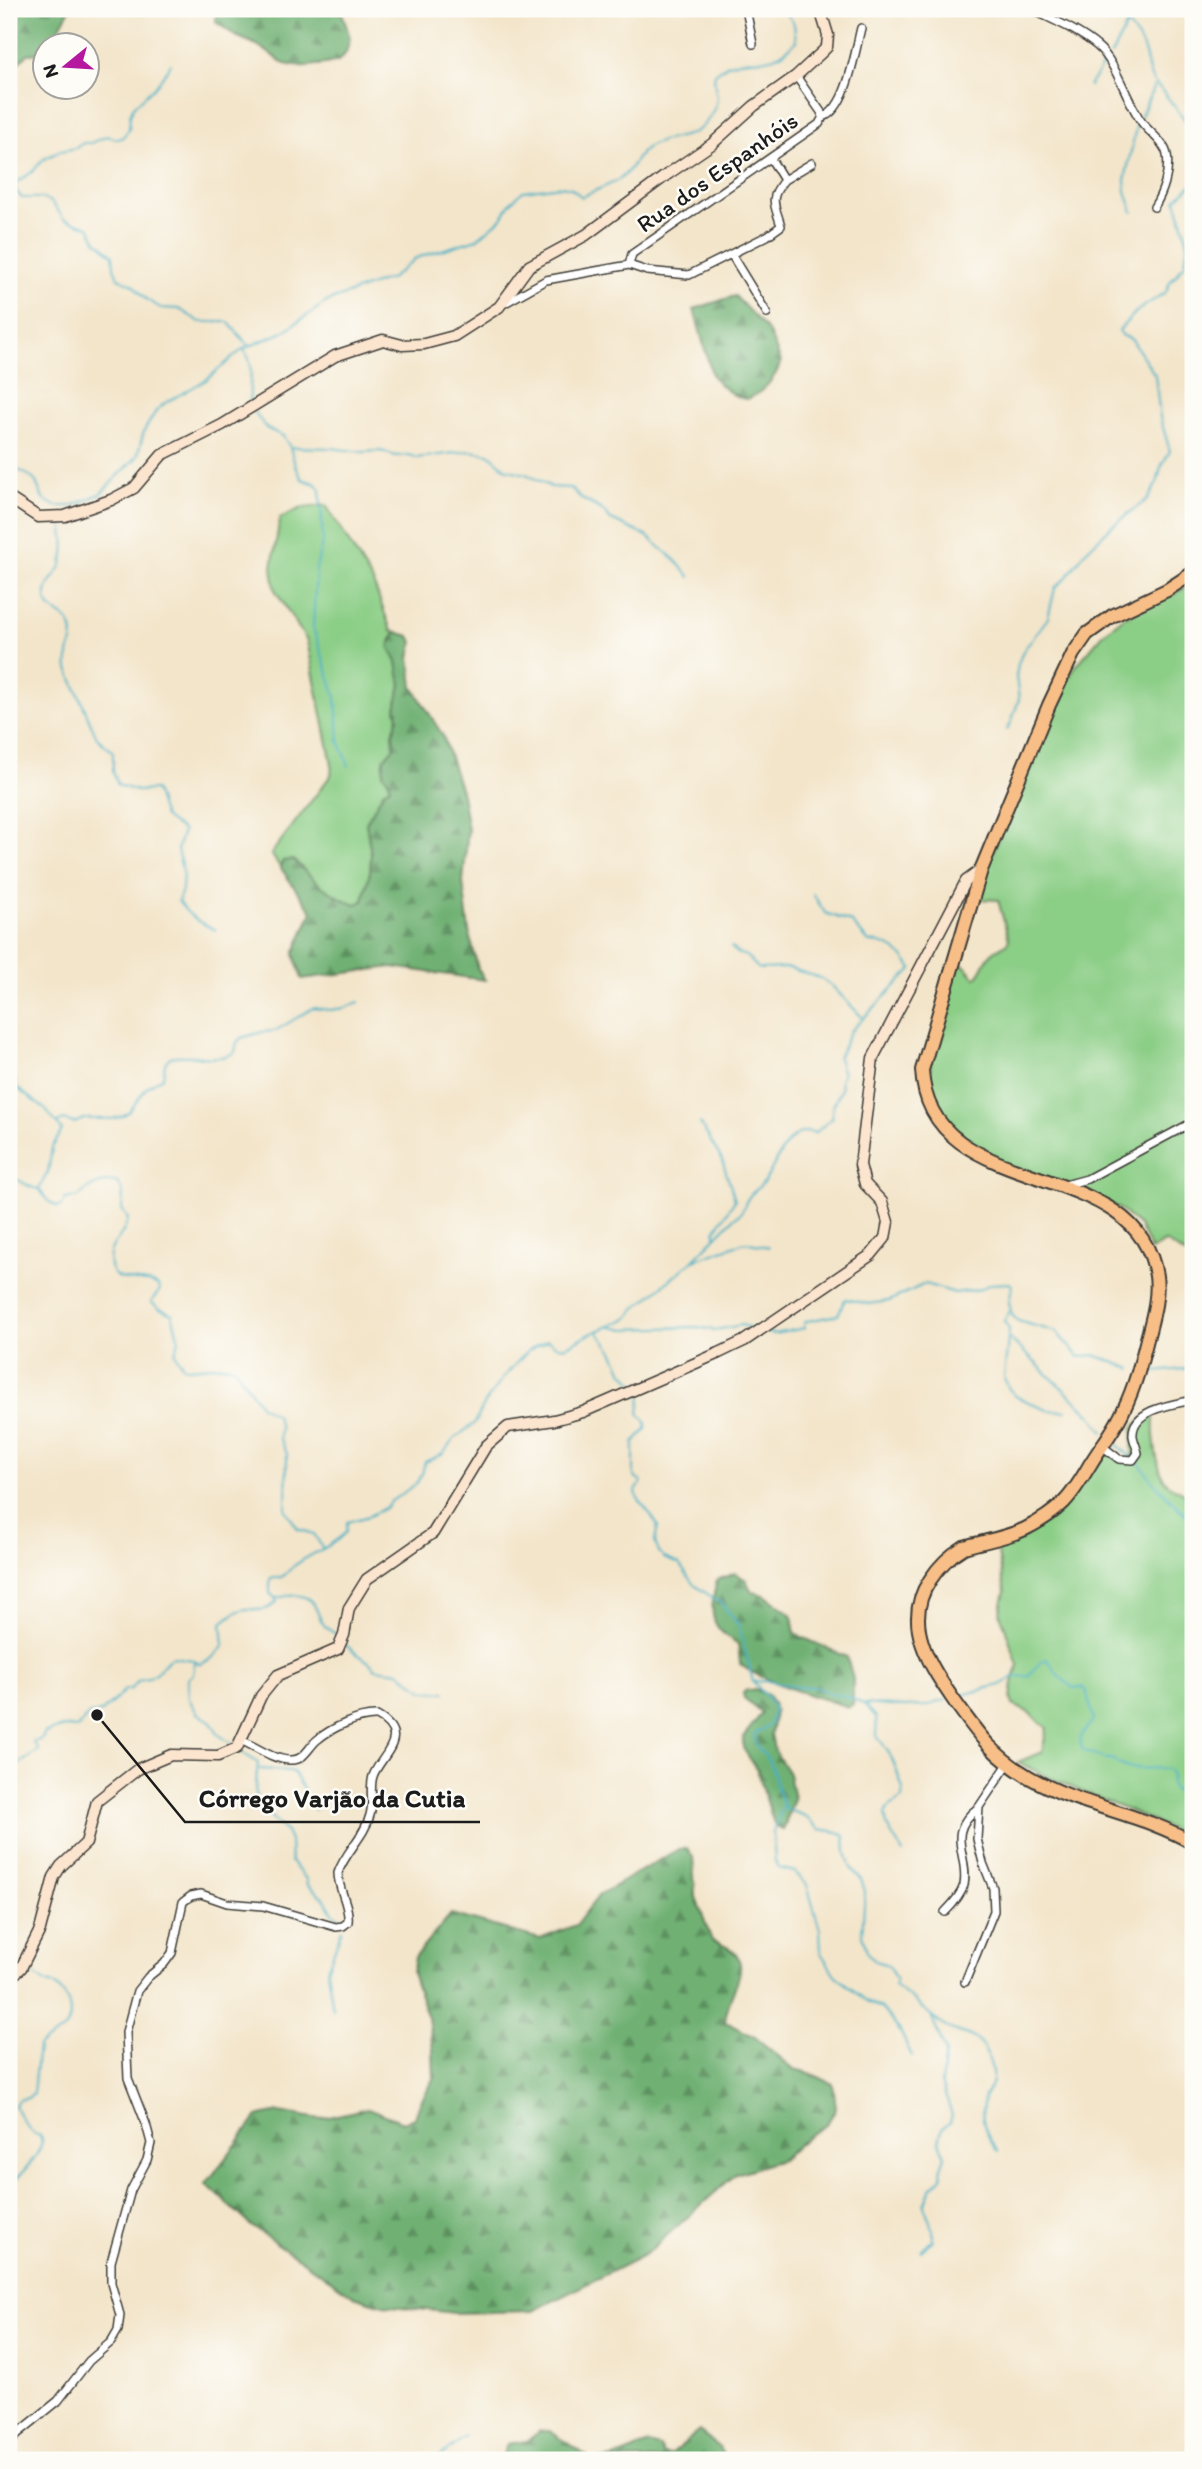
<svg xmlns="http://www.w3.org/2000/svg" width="1202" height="2469" font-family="Itim,sans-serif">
<defs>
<pattern id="forest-firs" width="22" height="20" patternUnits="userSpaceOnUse" patternTransform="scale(1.75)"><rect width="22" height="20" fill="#70b173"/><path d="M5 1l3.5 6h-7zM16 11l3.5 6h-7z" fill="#5b8f5e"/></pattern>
</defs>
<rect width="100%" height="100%" fill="#fdfcf7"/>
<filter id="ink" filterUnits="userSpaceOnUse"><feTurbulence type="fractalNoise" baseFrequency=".0143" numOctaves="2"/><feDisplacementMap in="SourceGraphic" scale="14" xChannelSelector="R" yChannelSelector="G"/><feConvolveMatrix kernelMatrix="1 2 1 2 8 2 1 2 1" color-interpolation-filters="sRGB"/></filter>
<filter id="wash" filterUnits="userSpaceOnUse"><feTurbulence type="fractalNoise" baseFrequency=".00686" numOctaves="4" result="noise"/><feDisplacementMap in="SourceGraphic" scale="28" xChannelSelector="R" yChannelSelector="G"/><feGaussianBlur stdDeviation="1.57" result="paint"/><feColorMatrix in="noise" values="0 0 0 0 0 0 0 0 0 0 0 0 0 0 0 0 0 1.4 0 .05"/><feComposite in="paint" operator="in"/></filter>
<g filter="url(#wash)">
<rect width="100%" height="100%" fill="#f3e5ca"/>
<!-- green -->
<path fill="#8bce86" stroke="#547551" stroke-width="2" d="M326 505 373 582 391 630 396 632 391 641 393 654 397 662 401 684 396 709 398 717 393 734 394 747 389 754 390 787 384 791 366 823 371 853 370 872 363 901 355 905 333 895 319 886 294 860 283 861 280 867 271 854 331 775 332 764 307 641 275 590 272 567 280 518 302 508Z
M1193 584V1259L1165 1242 1151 1250 1139 1226 1117 1207 993 1162 942 1121 930 1083 931 1051 955 961 965 966 975 978C983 972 984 961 991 954 997 947 1004 948 1009 940L998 900 978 899 996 843 1054 707 1075 667 1104 633 1124 617Z
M1155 1410C1152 1427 1155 1474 1169 1485 1177 1490 1186 1493 1193 1499V1841C1137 1810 1075 1793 1018 1762L1042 1752 1047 1728 1028 1712 1013 1705 1011 1699 1013 1683 1018 1665 1000 1613 1005 1591 996 1543 1028 1532 1105 1451 1119 1460 1132 1458 1133 1427Z"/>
<!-- forest -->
<path fill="url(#forest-firs)" stroke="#466648" stroke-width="2" d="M9 9H70L50 45 46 46 45 53 28 54 9 71Z
M220 9H341L350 38 346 53 338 61 325 64 300 67 285 64 257 45 236 36 216 22V14Z
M735 296 768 331 781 361C776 378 763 393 747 399 734 398 719 385 712 375L694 309Z
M396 632 410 636 413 642 410 658 413 687 443 736 462 794 468 829 463 882 469 931 478 969 485 980 392 967 302 979 294 954 312 912 280 867 283 861 294 860C318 885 324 890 355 905L363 901 370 872 371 854 366 823 384 791 390 787 389 781 383 774 384 759 394 747 393 734 398 717 396 709 401 684 397 662 389 646Z
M735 1573 746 1580 751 1591 766 1596 792 1615 795 1634 847 1657 853 1679V1704L849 1707C821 1698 761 1682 740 1664L738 1644C732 1639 725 1636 720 1630 708 1617 713 1596 717 1580Z
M747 1690H757L768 1695 773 1703 775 1712 771 1734 774 1750 789 1774 794 1799 783 1830 775 1827 757 1770 743 1748V1737L762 1713 744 1698 743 1693Z
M687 1848 693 1857 695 1894 712 1941C766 1957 726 1989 725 2022L755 2037 794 2069 810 2073 833 2084 836 2109 826 2125 808 2136 781 2160 736 2174 646 2254 533 2311 454 2313 383 2305 354 2296 253 2227 206 2184 257 2117 279 2112 320 2119 368 2108 403 2122 415 2118 419 2105 434 2079 433 2049 428 2018 412 1973 415 1957 451 1914 540 1939 576 1925 599 1895 677 1850Z
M540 2431H550L592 2460H501L507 2444 527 2441Z
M699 2431 718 2446 726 2460H598L614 2458 649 2444 660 2447 662 2454 670 2455Z"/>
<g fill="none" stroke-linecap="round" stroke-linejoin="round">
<!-- stream -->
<path stroke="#46b0c5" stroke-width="2" d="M1111 9C1123 17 1142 40 1145 54 1149 70 1148 79 1161 89L1193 130
M1111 55 1127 25
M171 64 158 83 134 106 130 115 129 129 123 137 118 139 107 136 91 143H83L76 148 60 151 44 159 32 172 16 183 15 190 22 198H41L51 202 64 219 89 227 97 241 113 255 114 268 118 278 132 284 147 300 161 308 179 309 200 322H228L248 345
M1089 86 1104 63
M1141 116 1154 86
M1133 212 1126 191 1125 180 1137 123
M244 350C256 365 248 384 250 402
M254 412 266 428 283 436 290 447 295 465 302 479 316 484 320 490 323 539 316 568 313 628 336 697 339 741 349 766
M290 447 331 448 363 452 381 451 396 456 409 455 417 458 470 451 489 454 506 469 526 474 551 487 571 488 582 499 602 510 611 520 647 536 675 560 690 577
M9 470 21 471 30 476 36 482 43 499 55 506H72L100 494 137 457 144 431 156 411 165 403 206 380 243 349 283 332 328 301 392 278 416 258 477 239 502 218 510 203 523 191 561 186 571 188 582 197C594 190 610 186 621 178 633 169 637 153 650 146 675 132 694 144 711 115 724 94 711 89 715 74 720 71 724 66 729 64 755 54 771 69 796 41L794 24 784 9
M61 520C64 534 67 549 62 564 58 576 44 582 46 598 48 613 66 613 71 626 77 639 65 655 68 669L97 738 113 752V772L118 785 137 791 155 790 164 817 183 831 177 850 183 872 182 890 178 901C189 917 198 921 215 930
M1007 730 1011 723 1019 699 1016 677 1018 664 1023 651 1048 618 1055 588 1066 578 1086 551 1113 525 1148 499 1157 483 1161 467 1170 451 1160 417 1155 375 1132 340 1122 335 1119 330 1137 311 1166 292 1170 282 1185 264 1188 243 1176 199 1193 184
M731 947 737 953 746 956 759 969 789 968 820 978 831 985 862 1017
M9 1056 17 1088 46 1110 62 1130 52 1148 48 1172 39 1188
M58 1123 63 1120 74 1123 84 1119H112L122 1116 129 1112 147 1087 163 1077 165 1063 170 1057C192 1052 218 1064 235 1052L237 1042 241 1038 262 1032 275 1031 313 1008 330 1010 345 1008 359 1002
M700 1123 722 1160 735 1200 715 1231V1237
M9 1178C21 1177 27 1189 39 1189L48 1201 57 1207 63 1205 65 1199 79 1197C87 1187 105 1178 118 1183L123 1192 122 1209 128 1219C124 1238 111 1242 110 1254 104 1292 145 1274 159 1287L160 1290 151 1302 160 1309 172 1314 179 1340 175 1353 183 1366 187 1368 226 1365 235 1368 261 1406 276 1415 280 1427 279 1437 287 1454 286 1510 298 1529 314 1534 322 1547
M693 1260 745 1242 769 1247
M1009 1312 1004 1321 1009 1329 1004 1378 1009 1389 1017 1397 1047 1410 1066 1411
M611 1327 621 1329 696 1327 715 1330 742 1325 753 1329
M598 1332 613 1351 622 1370 635 1384
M765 1332 774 1334 805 1328 804 1323 807 1321 838 1315 845 1299 869 1304 889 1301 925 1284 955 1293 981 1289 990 1284 1010 1283 1012 1286 1009 1303 1012 1315 1018 1321 1056 1332 1079 1357 1094 1355 1132 1369
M1008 1337 1091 1415 1104 1432
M1144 1373 1193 1368
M640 1391 641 1399 639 1413 646 1422V1429L634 1443V1476L642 1482 636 1491 637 1497 658 1525 655 1542 659 1553 664 1558 679 1564 694 1585 721 1603 739 1625 753 1682 768 1698 774 1709 770 1724 755 1734C753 1747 765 1753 771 1764 777 1779 776 1795 786 1809L805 1816 819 1829 838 1832 845 1836 846 1853 851 1868 861 1879 865 1891 862 1935 868 1954 875 1961 888 1965 896 1980 894 1986C907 1994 919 2006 932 2016 936 2019 940 2024 944 2026 956 2033 974 2033 982 2046 989 2056 996 2075 990 2087 989 2090 986 2093 985 2096 978 2116 986 2136 998 2152
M1113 1441 1132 1458
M1137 1461 1157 1486 1193 1522
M277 1598C330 1585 307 1626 338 1634
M276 1599 270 1593V1579C274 1578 278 1578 281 1577 287 1575 289 1569 294 1566 312 1552 331 1548 346 1532L347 1522 369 1516 385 1508 390 1502 416 1484 422 1474 425 1462 443 1454 454 1439 475 1423 485 1403 507 1373 529 1350 548 1340 556 1346 565 1347 588 1335 628 1318 636 1308 689 1264 734 1218C743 1213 743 1208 747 1200 751 1192 761 1187 766 1179 777 1162 789 1124 815 1133L831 1119 833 1106 841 1089 840 1079 843 1074 838 1058 850 1032 912 969C902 953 890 942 869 942L851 922 825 913 813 894
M345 1644C355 1655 366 1657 376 1669L399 1672 424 1691 445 1692
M195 1661 193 1674 188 1679 189 1699 197 1713 210 1721 218 1734 233 1745
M754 1682 767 1681 797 1687H816L829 1693 846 1696 863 1704 905 1707 925 1706 946 1700
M958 1696 1000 1685 1014 1677 1028 1676 1040 1663 1047 1659 1058 1675 1073 1688 1082 1687 1086 1691 1094 1719C1087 1729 1075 1737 1083 1750L1105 1759H1112C1126 1774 1150 1766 1168 1769L1172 1775 1170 1783 1173 1789 1178 1791H1189L1193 1796
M864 1704 876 1717 877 1736 888 1751 895 1766 903 1789 902 1798 889 1807 885 1814 887 1826 903 1853
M240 1751 258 1763 255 1793 258 1804 286 1832 290 1841 291 1862 306 1879 307 1885 324 1898 333 1913 341 1918 342 1923
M260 1769 290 1771 294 1773 315 1810
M9 1776 16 1766 37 1752 38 1749 33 1742 42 1739 45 1732 65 1727 77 1728 88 1716 102 1712 125 1690 131 1689 139 1680 148 1678 158 1671 171 1657 194 1660 200 1664 211 1659 224 1646 222 1623C226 1620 232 1614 237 1612 252 1603 260 1618 277 1602L276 1599
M783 1806 773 1832 775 1861 778 1868 795 1872 807 1885 820 1930 821 1953 835 1975 865 2000 882 2009 900 2031 912 2056
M333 2009 327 1970 342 1929
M9 2189C19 2173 39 2159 42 2141 37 2130 43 2139 33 2133 26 2127 18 2114 15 2105L18 2100 28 2098 33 2093 38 2046 65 2029C74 2016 70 1999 58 1988 54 1984 48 1984 43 1981 35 1976 32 1972 22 1971
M921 2251 933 2240V2230L924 2205 931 2188 942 2177 941 2167 945 2156 939 2142 942 2128 950 2122 952 2115 941 2083 945 2052 931 2015
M435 2460 465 2437"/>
</g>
</g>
<g filter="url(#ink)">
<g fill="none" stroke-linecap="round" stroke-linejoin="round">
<!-- street casing -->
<g stroke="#3c3a36" stroke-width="10">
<path id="street" d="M746 9 753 44
M1031 9C1053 20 1078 30 1097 46 1115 60 1127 101 1141 121 1148 132 1165 142 1167 155 1170 172 1163 193 1154 207
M823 117C847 109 855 51 861 28
M784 180 812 163
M731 254 767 313
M629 265 632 254 819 124 823 117 821 112 796 76
M505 303 546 280 629 265 647 271 689 275 767 236 781 226C775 204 768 200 784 180L771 159
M1065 1185 1087 1179 1193 1122
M1102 1446 1119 1459 1133 1460 1138 1453C1137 1448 1134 1442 1133 1436 1131 1409 1174 1404 1193 1400
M945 1912C953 1904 961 1895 964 1885 970 1854 943 1834 979 1807
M965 1982 994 1911 993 1888 983 1863 977 1839 979 1807 1008 1764
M9 2446 16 2435 58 2401 89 2361 111 2342 118 2330 120 2315 111 2283V2262L131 2190 147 2160 151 2143 146 2124 128 2078 126 2032 137 1991 148 1977 164 1964 172 1953 183 1902 191 1896 201 1894 227 1903 263 1906 336 1927 343 1926 348 1922C350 1905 338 1890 338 1873 345 1852 365 1836 370 1815 374 1802 369 1789 373 1776 380 1756 413 1736 377 1716 359 1715 331 1728 317 1740 308 1748 304 1760 292 1760 275 1761 256 1747 241 1740"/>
</g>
<!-- secondary casing -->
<g stroke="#3c3a36" stroke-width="13">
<path id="secondary" d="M9 498 38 517 65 516 111 500 134 488 162 455 222 425 335 356 383 340 402 345 424 344 454 336 499 307 529 266 586 235 668 174 712 144 754 106 796 76 821 53 827 47 828 35 820 9
M9 1979 21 1968 40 1930 54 1877 61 1866 86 1843 97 1801 138 1769 171 1755 218 1756 237 1748 261 1696 278 1675 338 1649 344 1635 349 1608 367 1579 433 1533 486 1446 508 1427 554 1420 583 1412 719 1353 744 1341 871 1255 885 1238 888 1222 882 1202 865 1184 860 1165 873 1058 966 881 981 870"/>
</g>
<!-- highway casing -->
<g stroke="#3c3a36" stroke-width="16">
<path id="highway" d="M1193 573 1167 590 1112 616 1087 634 1073 654 1049 705 981 870 922 1070C928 1203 1138 1152 1156 1276 1159 1297 1152 1319 1147 1339 1141 1363 1135 1386 1124 1409 1116 1428 1102 1445 1091 1463 1083 1476 1075 1491 1064 1502 1053 1513 1039 1522 1025 1529 1006 1538 984 1541 964 1547 949 1556 939 1566 930 1580 901 1623 930 1666 955 1702 979 1735 993 1756 1029 1777 1081 1807 1142 1813 1193 1843"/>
</g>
<!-- street -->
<use href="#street" stroke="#fff" stroke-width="7"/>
<!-- secondary -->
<use href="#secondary" stroke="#fce5cf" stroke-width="10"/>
<!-- highway -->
<use href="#highway" stroke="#f7be87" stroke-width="12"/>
</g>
</g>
<g text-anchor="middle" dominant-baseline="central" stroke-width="5" stroke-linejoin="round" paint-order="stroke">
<!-- street labels -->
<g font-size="24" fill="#1c1c1c" stroke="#fdfcf7">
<text transform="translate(717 172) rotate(-35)">Rua dos Espanhóis</text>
</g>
</g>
<!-- callouts -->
<path fill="none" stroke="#1c1c1c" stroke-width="2.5" d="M97 1715L185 1822H480"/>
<circle fill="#1c1c1c" stroke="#fdfcf7" stroke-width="2.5" cx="97" cy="1715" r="7"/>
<g font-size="26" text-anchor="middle" font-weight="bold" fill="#1c1c1c" stroke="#fdfcf7" stroke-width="5" stroke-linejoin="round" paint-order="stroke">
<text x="332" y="1807">Córrego Varjão da Cutia</text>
</g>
<!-- margin -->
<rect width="1202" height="2469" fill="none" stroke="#fdfcf7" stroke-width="35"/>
<!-- north arrow -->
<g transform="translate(66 66) rotate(252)"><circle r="33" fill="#fdfcf7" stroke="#a3a29f" stroke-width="2"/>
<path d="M0-5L12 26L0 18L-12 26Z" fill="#b5179e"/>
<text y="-10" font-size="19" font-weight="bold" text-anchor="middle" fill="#1c1c1c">N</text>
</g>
</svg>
